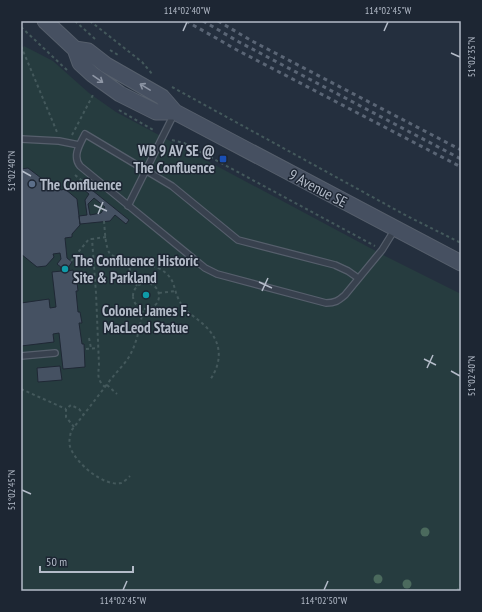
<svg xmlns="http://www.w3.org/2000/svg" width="482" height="612" font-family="'PT Sans Narrow',sans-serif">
<rect width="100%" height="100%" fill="#242f3e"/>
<!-- green -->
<path fill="#263c3f" d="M24 46 53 61 89 93 116 112 387 257 461 294 460 591H21V52Z"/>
<!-- building -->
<path fill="#455162" stroke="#1f2835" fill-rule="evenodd" d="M28 168 45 181 49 180 61 190 65 189 77 199 80 225 72 234V237L65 238 67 258 72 262 68 268V271L73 270 75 282H77L78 291H76L78 312H80L82 323H79L82 344H84L85 367 63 369 59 333 53 334 54 342 21 346V303L49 299 50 308 56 307 52 272 62 271V268L57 264 61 259 60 253 53 254 54 257 46 266 37 267 21 254V169Z
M82 182 129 220 126 224 115 215 110 221 80 224 79 216 87 215 85 200 89 194 79 186ZM94 198 105 207 101 213 90 215 88 204Z
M60 366 62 380 38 382 37 368Z"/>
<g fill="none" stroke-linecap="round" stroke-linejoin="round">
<!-- lane casing -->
<g stroke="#565f6c" stroke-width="8">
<path id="lane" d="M21 139 59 141 79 145
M128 206 174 114
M358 278 348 271 335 265 238 240 172 186 85 134C80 144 72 156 80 166L205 268 217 274 326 303C335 303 338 301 345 295L382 250 395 229
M21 356 55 353"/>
</g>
<!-- secondary casing -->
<g stroke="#565f6c" stroke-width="17">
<path id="secondary" d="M45 21 75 49 80 63 92 74 120 94 156 112H175
M75 49 88 51 106 65 162 97 175 112 461 263"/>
</g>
<!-- path -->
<path stroke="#44595c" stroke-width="2" stroke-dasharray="3 3" stroke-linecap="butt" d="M75 21 95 39
M90 21 142 62 153 75
M21 27 68 71
M21 46 57 132
M110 50 118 55
M172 87 407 216 461 243
M119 110 155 131
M72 135 94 93
M172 140 184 143 375 246
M75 175 90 187
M104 221C105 231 105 246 110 254 126 265 145 260 160 269 177 279 172 288 180 302 186 313 196 317 204 325 222 341 223 361 210 380
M106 237 92 239 96 293 99 365C98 375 97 380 105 387L71 431C70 437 68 443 71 449 77 464 104 487 121 483 124 482 128 478 130 476
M71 261 89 239H92
M128 262 132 278 137 286
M133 296a13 13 0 1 1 26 0a13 13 0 1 1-26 0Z
M159 293 175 291
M89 338 91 348
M86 349 98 348
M107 385 117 394
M105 387C112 377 120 369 127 360 137 345 140 326 143 309
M21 389 66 409
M74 427 66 417V409L71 405 79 409 84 415
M457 591 461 584"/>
<!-- lane -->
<use href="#lane" stroke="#38414e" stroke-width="5.5"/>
<!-- secondary -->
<use href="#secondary" stroke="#465061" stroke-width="15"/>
<!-- rail -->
<path stroke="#5a6575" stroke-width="3" stroke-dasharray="4 4" stroke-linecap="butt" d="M186 21 237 50 461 167
M203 21 239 42 461 159
M218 21 252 41 461 150"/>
</g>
<!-- trees -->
<g fill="#4b6a5d">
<circle cx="425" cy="532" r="4.5"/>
<circle cx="378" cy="579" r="4.5"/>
<circle cx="407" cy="584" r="4.5"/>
</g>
<!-- one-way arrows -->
<defs><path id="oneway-shaft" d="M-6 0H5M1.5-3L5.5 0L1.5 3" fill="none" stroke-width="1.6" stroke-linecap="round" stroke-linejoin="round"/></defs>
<g stroke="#8e96a5">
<use href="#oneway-shaft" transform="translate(98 79) rotate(35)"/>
<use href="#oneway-shaft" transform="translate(145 87) rotate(-149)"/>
</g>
<!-- ticks -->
<path fill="none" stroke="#b4bcc9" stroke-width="1.5" d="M183 31 187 22M384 31 388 22M451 53 460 57M22 171 31 176M94 205 107 211M98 214 103 202M259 282 272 288M262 291 268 278M424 359 436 365M427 368 433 355M451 371 460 376M22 490 31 494M123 590 127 581M324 590 328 581"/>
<!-- markers -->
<rect fill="#1a4fb4" stroke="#1d2633" stroke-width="1.5" x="219" y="155" width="8" height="8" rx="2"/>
<circle fill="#5c6f8a" stroke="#1d2633" stroke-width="1.5" cx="32" cy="184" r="4"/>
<g fill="#0f9aa8" stroke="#1d2633" stroke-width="1.5">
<circle cx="65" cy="269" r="4"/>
<circle cx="146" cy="295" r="4"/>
</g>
<g text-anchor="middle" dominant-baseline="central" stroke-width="3" stroke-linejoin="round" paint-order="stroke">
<!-- poi labels -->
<g font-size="15" font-weight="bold" fill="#b4bcc9" stroke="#1d2633" text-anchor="start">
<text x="215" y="150" text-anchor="end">WB 9 AV SE @<tspan x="215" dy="17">The Confluence</tspan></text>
<text x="40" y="184">The Confluence</text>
<text x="73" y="260">The Confluence Historic<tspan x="73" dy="17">Site &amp; Parkland</tspan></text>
<text x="146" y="310" text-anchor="middle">Colonel James F.<tspan x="146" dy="17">MacLeod Statue</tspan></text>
</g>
<!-- street labels -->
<g font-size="15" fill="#b4bcc9" stroke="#1d2633">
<text transform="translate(318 188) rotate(28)">9 Avenue SE</text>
</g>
</g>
<!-- border -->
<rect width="482" height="612" fill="none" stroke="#1d2633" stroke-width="44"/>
<!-- scale -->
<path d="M40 566v6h93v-6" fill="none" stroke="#b4bcc9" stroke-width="2"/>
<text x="46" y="566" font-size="12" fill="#b4bcc9" stroke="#1d2633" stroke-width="3" paint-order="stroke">50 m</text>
<rect x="22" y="22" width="438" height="568" fill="none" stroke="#b4bcc9" stroke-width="1.5"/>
<g font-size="10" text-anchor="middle" fill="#b4bcc9">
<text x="187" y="14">114°02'40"W</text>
<text x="388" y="14">114°02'45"W</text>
<text transform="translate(471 57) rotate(-90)" y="4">51°02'35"N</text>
<text transform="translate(11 171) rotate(-90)" y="4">51°02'40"N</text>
<text transform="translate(471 376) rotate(-90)" y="4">51°02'40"N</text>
<text transform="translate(11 490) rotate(-90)" y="4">51°02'45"N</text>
<text x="123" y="604">114°02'45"W</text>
<text x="324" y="604">114°02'50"W</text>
</g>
</svg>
